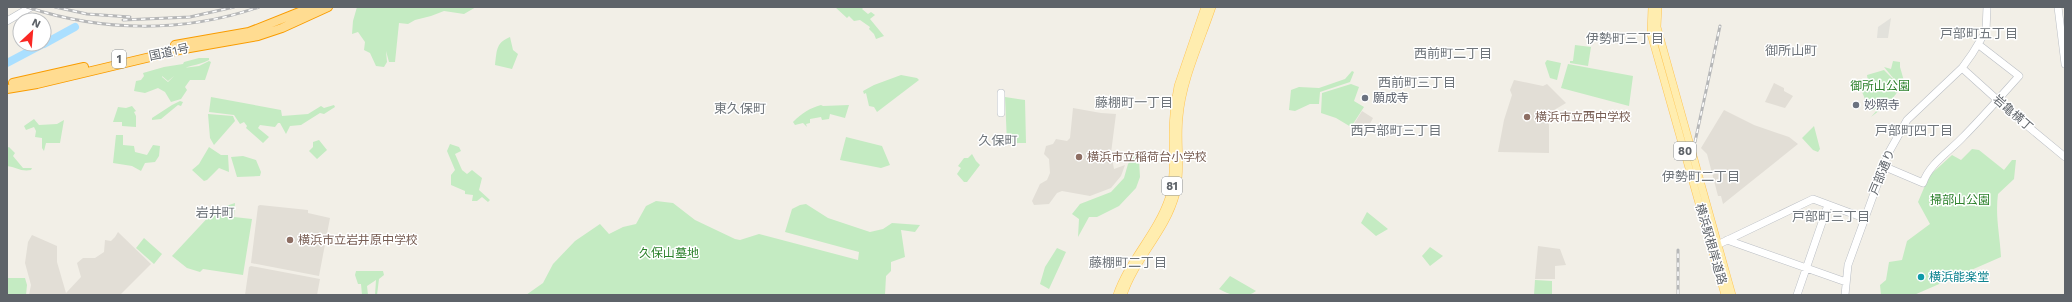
<svg xmlns="http://www.w3.org/2000/svg" width="2072" height="302" font-family="'Work Sans','Noto Sans JP',sans-serif">
<rect width="100%" height="100%" fill="#f2efe7"/>
<!-- industrial -->
<path fill="#e2e1db" d="M1891 18 1888 38H1877L1878 27Z"/>
<!-- education -->
<path fill="#e2ded6" d="M1514 80 1543 86 1547 84 1566 103 1549 113V153L1498 152 1504 120 1512 95 1510 90Z
M1774 83 1784 88V91L1793 96 1785 108 1765 102Z
M1073 108 1101 113 1116 114 1111 153 1114 169 1125 165 1121 176 1111 188 1090 196 1062 191 1057 193 1049 204 1034 205 1032 201 1040 184 1047 180 1050 173 1049 159 1044 154 1046 146 1053 144 1056 139 1067 141 1070 138Z
M1724 110 1754 125 1789 137 1798 144 1723 204 1721 196H1718L1707 154 1701 148Z
M1362 111 1373 118 1364 135 1352 127Z
M260 205 308 210V213L330 218 319 276 251 263 258 206Z
M118 232 151 264 120 295H29L31 285 25 263 28 242 32 235 57 246V262L66 293 81 277 77 263 83 258H95L104 252 105 240 111 241 115 237Z
M1538 246 1560 249 1566 265 1555 266V279H1535Z
M251 266 320 279 317 295H245L249 267Z"/>
<!-- green -->
<path fill="#c4ebc2" d="M357 7H476L464 14 444 11 431 16 415 20 408 24 399 23 395 62H389L386 51 387 62 384 67 376 66 370 53 364 50 365 42 358 32 352 34 353 21Z
M835 7H864L862 9 868 14 871 12 875 15 870 19 884 36 876 39 874 34 869 29 870 27 860 20 854 21 849 16 847 18Z
M510 37 513 50 518 54 512 69 495 65C497 52 495 43 510 37Z
M1575 45 1591 47 1588 66 1570 63V61H1573Z
M199 58H209V60C198 66 185 65 176 73L183 68 199 66 209 61 211 62 205 80H190L185 87 187 90 181 99 171 102 165 92 158 88 145 93 134 91 136 81 141 80 144 76 143 73 164 67 162 77 168 82 174 76 168 81 162 76 164 67 183 64 184 62Z
M1547 60 1561 63 1557 80 1550 78 1545 63Z
M1893 61 1900 62V67L1904 81C1900 83 1899 89 1896 94 1889 103 1880 110 1871 117L1879 108 1870 111 1860 87 1868 82 1867 75 1884 70 1899 85 1884 67 1891 69Z
M1568 64 1633 76 1629 106 1561 88Z
M1352 71 1354 72 1350 82 1320 92 1319 104H1310L1295 111 1289 110 1291 90 1299 87 1319 88 1345 79Z
M901 75 917 78 919 80 877 112 874 107 869 106 866 93 864 94 863 91 874 85Z
M1351 84 1359 87 1354 101 1364 107 1351 127 1336 118 1321 113 1322 93Z
M211 97 281 110 282 116 308 114 321 106 324 108 334 105 335 107 324 114 320 113 301 125 290 126 286 134 280 123H278L275 127 260 125 258 128 269 137 263 143 246 128 247 126 244 122 240 124 234 115 209 112Z
M1005 97 1025 100 1026 143H1007Z
M180 101 183 102 181 106 178 105 161 119 152 120V118L172 105Z
M821 105 823 106 849 105 845 118 830 114 829 119 822 120 821 117 810 119V123L806 124 807 127 803 123 795 125 793 122C802 113 810 108 821 105Z
M132 106 136 111 134 112 136 116V127L122 126V122H113L118 107 126 108Z
M208 114 233 116 235 121 214 145 210 138Z
M34 119 39 125 57 124 64 120 60 143H46L44 151 42 148V138L35 137 36 131 34 127 26 130 24 126Z
M1814 126 1820 149 1818 152 1813 150 1802 138Z
M116 135H123V145L134 146 135 152 147 155 153 145 160 146 159 156 155 162 145 163 141 171 132 166 113 163Z
M846 137 882 146 890 165 881 168 840 160Z
M319 140 327 150 317 159 309 151 313 147V142Z
M450 144 459 147 461 151 455 154 462 170 467 174 472 170 482 178 479 190 490 200 488 202 482 197 477 201H472L473 195 465 194V191L451 185V175L455 170 447 151Z
M9 147 15 153 13 156 23 168H32L31 170C21 172 16 167 7 166V148Z
M209 147 221 155H228L229 172 219 168 207 180 204 181 192 170 199 164Z
M1972 149 1979 150 2004 170 2012 160H2016L2014 179 1998 194C1995 217 2000 235 2001 257L1914 295H1881L1880 285 1886 280 1889 262 1902 260 1907 241 1930 224 1918 202 1929 176 1952 155 1961 160Z
M972 154 976 161 980 165 967 182H964L957 174 961 168 958 166 964 158H968Z
M243 156 256 160 261 172 260 176 237 177 231 157Z
M1134 156 1139 160 1140 177 1136 188 1119 206 1097 217H1089L1078 237 1079 219 1072 214 1080 204 1111 192 1124 178 1128 164Z
M656 201 673 203 695 220 735 239 740 240 759 234 858 260 859 252 785 232 792 209 800 205 806 204 828 218 870 232 883 229 892 223 920 225 915 232 901 230 905 257 891 262V271L886 276 885 295H526L543 283 553 264 575 241 600 224 609 234 623 227 636 224 646 206Z
M235 203 234 217 252 219 243 275 203 269 200 272 187 268 172 256 213 212 223 207Z
M1367 212 1388 229 1376 236 1361 223Z
M144 238 162 254 154 264 136 248Z
M1430 247 1443 256 1430 266 1422 256Z
M1057 248 1066 252 1049 289 1040 284 1045 267Z
M356 271H383L384 275 379 279 377 295H375L376 280 367 286 368 295H362L361 284H358L355 275Z
M1230 276 1256 291C1245 300 1229 295 1219 289Z
M7 278H25L27 285 26 295H7Z
M1535 280 1552 281V295H1534Z"/>
<g fill="none" stroke-linecap="round" stroke-linejoin="round">
<!-- river -->
<path stroke="#aadfff" stroke-width="8" d="M44 44 75 27
M7 63 43 44"/>
<!-- secondary casing -->
<g stroke="#babec4" stroke-width="8">
<path id="secondary" d="M2058 7 2065 64
M7 21 31 7
M1962 68 2013 114 2065 157
M1001 93V113
M1883 166 1923 183C1929 164 1950 151 1963 137 1983 117 2001 96 2019 76L1979 45
M1727 240 1846 282
M1713 247 1813 199 1864 218
M1797 295 1828 205
M1845 295 1848 265 1889 152 1907 120 1962 68 1972 54 1986 31 1987 7"/>
</g>
<!-- primary casing -->
<g stroke="#ffc453" stroke-width="8">
<path id="primary" d="M1652 7 1651 34 1725 295
M1658 7 1657 27 1732 295
M1117 295C1129 260 1157 234 1169 198 1175 177 1173 156 1173 134 1173 118 1175 102 1178 86L1205 7
M1123 295C1135 258 1166 232 1176 193 1182 168 1176 143 1179 117 1182 80 1200 43 1212 7"/>
</g>
<!-- highway casing -->
<g stroke="#f99c00" stroke-width="10">
<path id="highway" d="M175 45 249 32 312 7
M13 83 84 67
M7 89 37 84 184 49 258 36 282 28 328 7"/>
</g>
<!-- secondary -->
<use href="#secondary" stroke="#fff" stroke-width="7"/>
<!-- primary -->
<use href="#primary" stroke="#ffedaf" stroke-width="7"/>
<!-- highway -->
<use href="#highway" stroke="#ffdc91" stroke-width="8"/>
<!-- rail casing -->
<g stroke="#b6b7b8" stroke-width="3">
<path id="rail" d="M27 7C102 32 184 33 259 7
M55 7 87 14 130 17
M123 20 190 17 234 7
M1695 142 1720 26
M1678 294V250"/>
</g>
<!-- rail -->
<use href="#rail" stroke="#fff" stroke-width="1.5" stroke-dasharray="4.5" stroke-linecap="butt"/>
</g>
<!-- markers -->
<g fill="#6b7280" stroke="#fff" stroke-width="1.5">
<circle cx="1365" cy="98" r="4"/>
<circle cx="1856" cy="105" r="4"/>
</g>
<g fill="#8d6e63" stroke="#fff" stroke-width="1.5">
<circle cx="1527" cy="117" r="4"/>
<circle cx="1079" cy="157" r="4"/>
<circle cx="290" cy="240" r="4"/>
</g>
<circle fill="#0f9aa8" stroke="#fff" stroke-width="1.5" cx="1921" cy="277" r="4"/>
<g text-anchor="middle" dominant-baseline="central" stroke-width="3" stroke-linejoin="round" paint-order="stroke">
<!-- shield labels -->
<g fill="#fff" stroke="#8e9296" stroke-width="1">
<rect x="112" y="50" width="14" height="18" rx="3"/>
<rect x="1674" y="142" width="22" height="18" rx="3"/>
<rect x="1162" y="177" width="20" height="18" rx="3"/>
</g>
<g font-size="11" font-weight="bold" fill="#5e6369">
<text x="119" y="59">1</text>
<text x="1685" y="151">80</text>
<text x="1172" y="186">81</text>
</g>
<!-- street labels -->
<g font-size="12" fill="#5e6369" stroke="#fff">
<text transform="translate(169 52) rotate(-12)">国道1号</text>
<text transform="translate(2013 113) rotate(41)">岩亀横丁</text>
<text transform="translate(1882 172) rotate(-68)">戸部通り</text>
<text transform="translate(1711 244) rotate(74)">横浜駅根岸道路</text>
</g>
<!-- park labels -->
<g font-size="12" fill="#2c812b" stroke="#fff">
<text x="1880" y="86">御所山公園</text>
<text x="1960" y="200">掃部山公園</text>
<text x="669" y="253">久保山墓地</text>
</g>
<!-- worship labels -->
<g font-size="12" fill="#5b616d" stroke="#fff" text-anchor="start">
<text x="1373" y="98">願成寺</text>
<text x="1864" y="105">妙照寺</text>
</g>
<!-- education labels -->
<g font-size="12" fill="#785e54" stroke="#fff" text-anchor="start">
<text x="1535" y="117">横浜市立西中学校</text>
<text x="1087" y="157">横浜市立稲荷台小学校</text>
<text x="298" y="240">横浜市立岩井原中学校</text>
</g>
<!-- culture labels -->
<g font-size="12" fill="#0d838f" stroke="#fff" text-anchor="start">
<text x="1929" y="277">横浜能楽堂</text>
</g>
<!-- neighbourhood labels -->
<g font-size="13" fill="#6f757b" stroke="#fff">
<text x="1979" y="33">戸部町五丁目</text>
<text x="1625" y="38">伊勢町三丁目</text>
<text x="1791" y="50">御所山町</text>
<text x="1453" y="53">西前町二丁目</text>
<text x="1417" y="82">西前町三丁目</text>
<text x="1134" y="102">藤棚町一丁目</text>
<text x="740" y="108">東久保町</text>
<text x="1396" y="130">西戸部町三丁目</text>
<text x="1914" y="130">戸部町四丁目</text>
<text x="998" y="140">久保町</text>
<text x="1701" y="176">伊勢町二丁目</text>
<text x="215" y="212">岩井町</text>
<text x="1831" y="216">戸部町三丁目</text>
<text x="1128" y="262">藤棚町二丁目</text>
</g>
</g>
<!-- border -->
<rect width="2072" height="302" fill="none" stroke="#5e6369" stroke-width="16"/>
<!-- north arrow -->
<g transform="translate(32 32) rotate(26)"><circle r="19" fill="#ffffff" stroke="#bfc1c3"/>
<path d="M0-3L7 15L0 10L-7 15Z" fill="#fa2824"/>
<text y="-6" font-size="11" font-weight="bold" text-anchor="middle" fill="#5e6369">N</text>
</g>
</svg>
